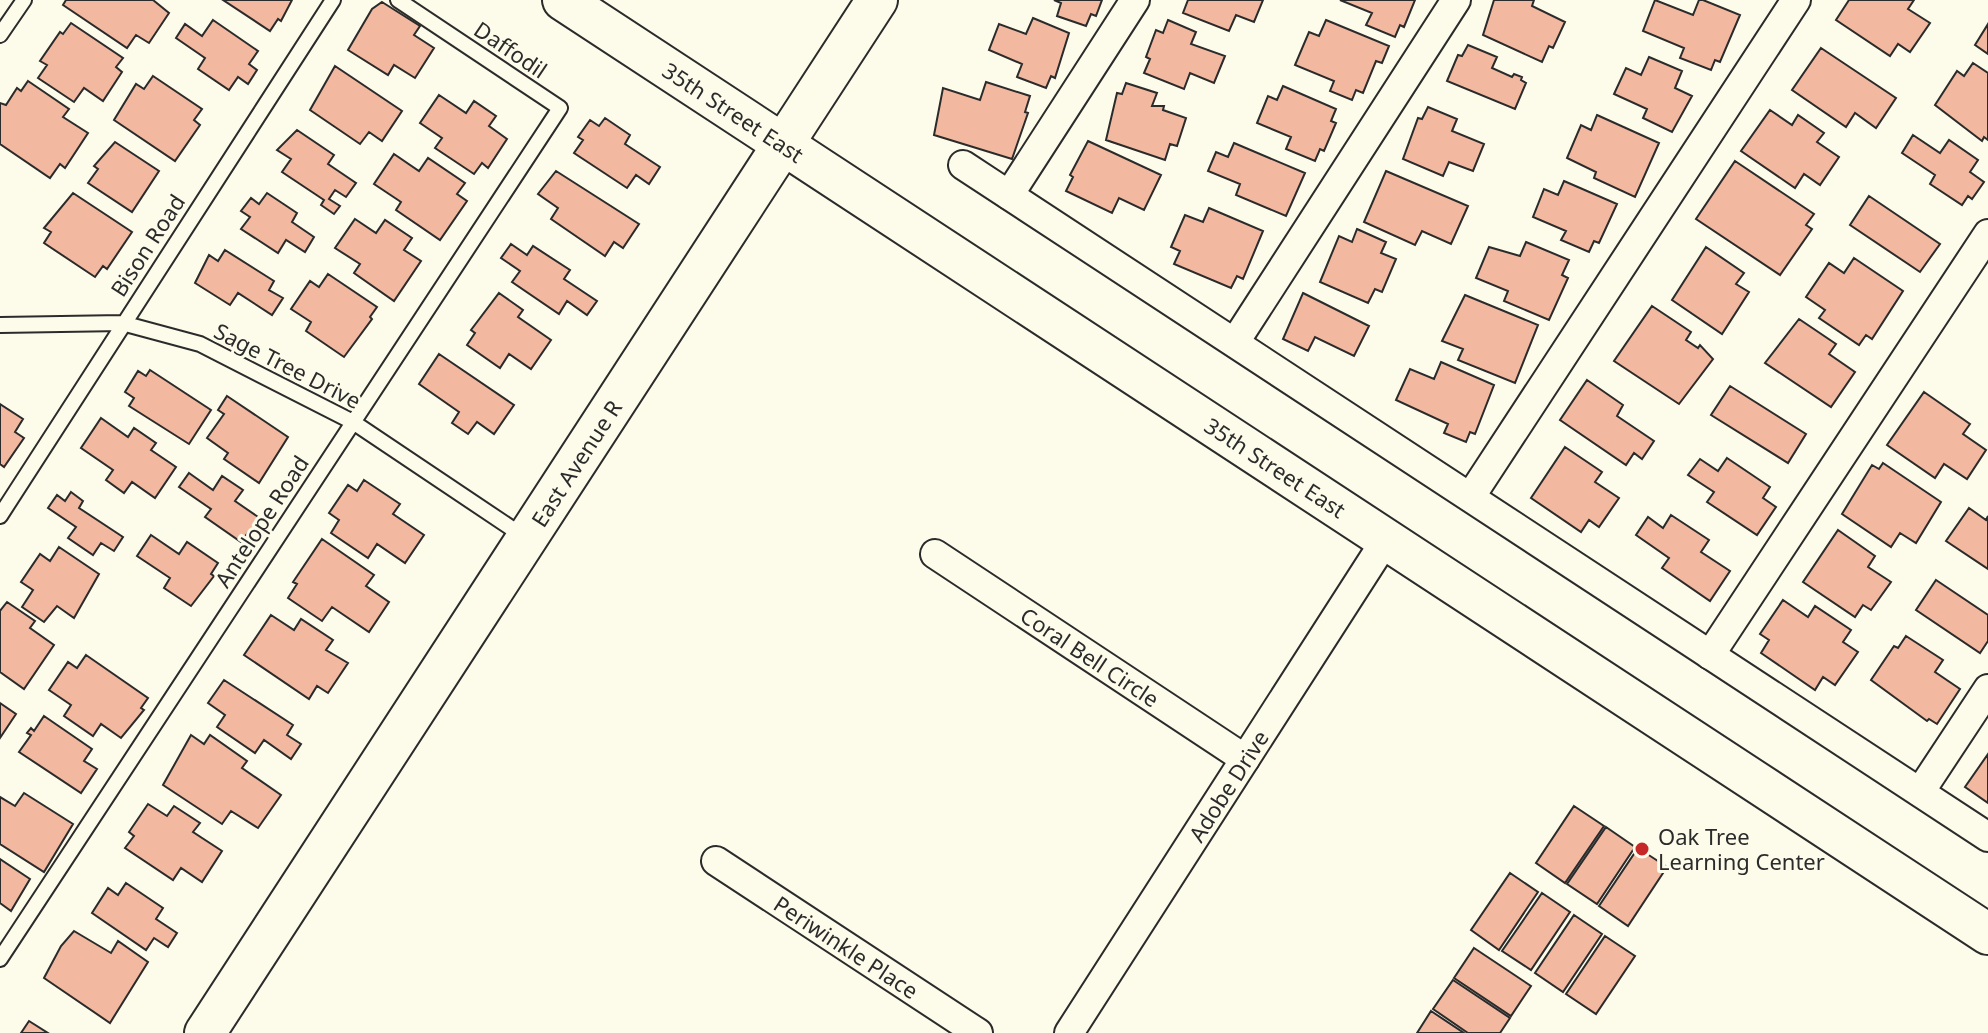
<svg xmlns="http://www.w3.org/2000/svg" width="1988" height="1033" font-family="'Noto Sans',sans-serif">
<rect width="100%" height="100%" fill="#fdfbea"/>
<!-- building -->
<path fill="#f2b8a0" stroke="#2b2b2b" stroke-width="2" d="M66 0H153L169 13 149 43 136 35 127 48 63 5Z
M223 0H292L281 21 278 19 270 31Z
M1054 0H1102L1096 16 1091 14 1086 26 1057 16 1061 3Z
M1188 0H1263L1254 22 1236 15 1229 31 1183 13Z
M1340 0H1415L1404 27 1400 25 1395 37 1366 25 1372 13Z
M1494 0H1534L1532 6 1565 22 1553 48 1549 46 1542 62 1483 35Z
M1655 0 1693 15 1699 0H1703L1740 15 1720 62 1715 60 1711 70 1680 58 1684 48 1643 31Z
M1849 0H1914L1908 9 1930 23 1910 52 1898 44 1890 56 1836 20Z
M382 2 420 26 414 35 434 48 415 78 394 65 388 75 348 50 372 9Z
M1033 18 1069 33 1055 78 1051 76 1046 88 1017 77 1022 64 989 50 999 24 1026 34Z
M213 20 258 51 249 64 257 70 248 84 238 77 229 90 198 69 205 58 176 38 185 24 202 36Z
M1168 20 1196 32 1191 44 1225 56 1214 83 1190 73 1184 89 1144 73 1150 59 1146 57 1156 30 1163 33Z
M1326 20 1389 46 1382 63 1376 61 1363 93 1356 90 1352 100 1330 91 1334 81 1295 65 1309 32 1319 36Z
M71 23 123 58 116 67 122 72 103 101 84 88 74 102 38 78 47 65 40 61 60 32 63 34Z
M1988 24V54L1975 45Z
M1468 45 1497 57 1492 68 1512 77 1514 74 1522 77 1521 80 1526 83 1515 109 1447 81 1458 55 1462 56Z
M1821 48 1896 98 1876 128 1855 113 1846 127 1792 90Z
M1649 57 1682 71 1675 88 1692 96 1672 132 1643 118 1647 109 1614 94 1626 68 1641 75Z
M1973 63 1988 73V140L1984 137 1982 141 1935 105 1957 71 1964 76Z
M335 66 402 111 382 141 369 132 360 144 310 110Z
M153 76 202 109 194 120 200 125 175 161 114 120 136 84 144 89Z
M28 81 69 109 63 117 88 133 65 168 60 164 50 178 0 144V103L6 105 17 88 21 91Z
M986 82 1030 96 1025 112 1028 113 1012 159 934 135 943 88 980 100Z
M1126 83 1157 93 1152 106H1164L1163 110 1186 118 1177 146 1170 144 1165 160 1106 140 1117 93 1122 94Z
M1283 86 1336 109 1331 121 1336 123 1324 151 1320 149 1315 161 1286 149 1291 137 1257 123 1268 96 1277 100Z
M439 95 466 113 474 101 496 116 489 126 507 139 488 168 482 163 474 174 435 148 442 138 420 123Z
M1428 107 1457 119 1452 131 1484 144 1473 171 1449 162 1443 176 1403 159 1418 118 1422 119Z
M1770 110 1792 125 1798 115 1824 133 1817 142 1839 157 1820 185 1804 174 1795 188 1741 151Z
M1597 115 1659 143 1635 197 1594 178 1596 172 1567 158 1581 125 1591 130Z
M605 118 630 135 625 144 660 167 649 184 636 175 627 188 574 153 583 140 578 137 590 120 599 126Z
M297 130 334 155 328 164 356 183 346 197 335 190 329 199 340 206 334 214 321 205 324 200 282 172 291 159 277 150Z
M1913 135 1940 153 1949 140 1978 160 1970 172 1984 182 1972 199 1968 196 1962 205 1930 184 1935 175 1902 153Z
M1088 141 1161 175 1144 210 1119 198 1112 213 1066 191 1073 177 1070 175Z
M115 142 159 171 132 212 88 183 98 169 94 166Z
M1234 143 1305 173 1286 216 1236 195 1240 184 1208 171 1216 152 1228 157Z
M394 154 419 171 428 158 465 183 457 194 467 201 440 240 396 210 401 202 374 184Z
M1735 161 1814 214 1806 225 1812 229 1780 275 1696 219Z
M556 171 639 224 623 248 614 242 605 256 551 219 558 208 538 194Z
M1386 171 1468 206 1451 244 1422 231 1415 245 1364 222Z
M1564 181 1617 204 1599 243 1594 241 1589 252 1561 240 1566 231 1533 217 1544 189 1558 195Z
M73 193 132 232 107 269 103 266 95 277 44 243 51 232 44 228Z
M267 193 297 213 292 222 314 237 305 252 286 240 278 253 241 229 250 217 241 211 251 198 259 204Z
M1869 196 1940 244 1920 272 1850 225Z
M1209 208 1263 231 1243 279 1237 276 1231 288 1174 264 1180 251 1171 247 1185 215 1203 222Z
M355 219 376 233 385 220 412 238 404 250 421 261 394 301 354 273 360 264 335 248Z
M1357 229 1386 242 1381 253 1396 259 1382 292 1375 289 1368 303 1320 282 1339 236 1352 242Z
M1526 242 1569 260 1562 275 1568 278 1549 320 1504 301 1508 291 1476 278 1489 247 1520 256Z
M511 244 527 255 533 246 570 270 564 279 597 301 587 315 567 301 559 314 512 282 520 271 501 258Z
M1706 247 1744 273 1736 284 1749 292 1722 334 1672 300Z
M225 250 274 281 269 290 283 298 272 315 238 293 230 305 195 283 209 255 218 261Z
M1854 258 1903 291 1872 339 1866 335 1859 345 1819 318 1825 310 1806 297 1829 263 1844 273Z
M328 274 377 307 370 317 372 319 344 357 306 331 311 322 291 309 310 281 319 287Z
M499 293 523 310 518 317 551 340 531 369 509 354 500 368 467 345 475 333 471 330Z
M1303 293 1369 326 1354 356 1315 337 1308 351 1283 339Z
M1465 295 1538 325 1515 383 1458 360 1463 349 1442 341Z
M1652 306 1691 332 1686 340 1698 348 1700 345 1713 359 1679 404 1614 361Z
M1799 319 1836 344 1829 354 1855 372 1831 407 1765 363Z
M439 354 514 405 494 434 477 422 468 434 452 423 459 412 419 384Z
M1441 362 1494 385 1475 434 1470 432 1466 442 1444 433 1448 424 1396 400 1410 369 1434 379Z
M150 370 211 410 189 444 129 406 134 398 125 392 138 371 146 376Z
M1587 380 1623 405 1617 416 1654 441 1642 459 1634 453 1626 465 1560 420Z
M1730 386 1806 434 1788 463 1711 415Z
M1924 392 1970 424 1963 434 1986 450 1967 479 1944 464 1935 478 1887 445Z
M227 396 288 437 259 483 224 459 228 453 207 438 224 414 218 410Z
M0 404 23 419 15 432 24 438 4 467 0 464Z
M101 418 128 437 134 428 156 443 151 450 176 467 155 498 132 482 124 493 106 480 113 470 81 448Z
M1565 447 1602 472 1595 482 1619 498 1599 527 1589 520 1581 532 1531 498Z
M1727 458 1770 487 1763 498 1776 507 1757 535 1707 502 1714 492 1688 475 1700 459 1718 471Z
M1883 463 1941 502 1916 543 1900 533 1891 547 1842 514 1872 465 1879 469Z
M189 473 213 490 222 476 243 490 235 501 261 519 252 533 249 531 241 542 205 517 211 509 179 487Z
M364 480 400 504 393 514 424 535 405 563 377 544 368 558 331 533 339 520 329 513 348 485 357 491Z
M71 492 83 501 79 508 123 537 114 551 101 543 93 555 68 538 76 527 48 508 57 495 65 501Z
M1969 508 1986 520 1988 516V569L1946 541Z
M1671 515 1709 540 1701 552 1730 571 1710 601 1662 568 1669 558 1636 535 1648 517 1663 528Z
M1838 530 1875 556 1868 567 1891 582 1871 610 1863 605 1855 617 1803 582Z
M151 535 179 554 187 542 218 563 211 574 214 576 191 606 164 588 170 578 137 556Z
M322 539 374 575 366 586 389 602 369 632 332 607 322 621 288 598 297 584 293 582Z
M59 547 99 574 74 618 57 606 44 622 22 607 33 590 21 582 40 554 50 561Z
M1936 580 1988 615V641L1980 653 1916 610Z
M1783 600 1808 617 1815 606 1851 630 1843 642 1858 652 1835 685 1823 677 1815 690 1761 653 1769 640 1760 634Z
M7 602 35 621 30 628 54 645 24 689 0 672V611Z
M271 615 294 630 301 619 333 640 326 650 348 663 328 693 317 686 309 699 244 655Z
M1906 636 1943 660 1935 672 1960 689 1937 724 1929 719 1927 721 1871 680 1894 646 1898 648Z
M86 655 148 698 141 708 144 710 121 738 101 724 93 736 64 716 71 705 49 690 68 662 77 668Z
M224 680 293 725 287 735 301 744 291 759 264 740 255 753 217 727 225 715 208 703Z
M0 703 16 714 0 738Z
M44 716 92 749 84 761 97 769 81 793 19 752 31 735 27 733 31 728 34 731Z
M191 735 204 744 210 735 247 761 242 768 281 795 258 828 231 811 222 824 163 785Z
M1988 754V803L1965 787Z
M24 793 73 824 44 872 0 844V797L15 806Z
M148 804 167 816 174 806 200 823 193 832 222 851 202 882 181 868 173 880 125 848 134 836 129 832Z
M1574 806 1604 826 1565 883 1536 863Z
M1606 827 1635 847 1597 904 1567 884Z
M1638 848 1667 867 1628 926 1599 906Z
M0 859 30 879 11 911 0 903Z
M1510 873 1538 892 1499 950 1471 930Z
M126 883 163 908 156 919 177 933 168 947 154 938 146 950 92 913 108 888 118 895Z
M1542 893 1570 912 1531 970 1502 951Z
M1574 915 1602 934 1563 992 1535 973Z
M74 931 111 953 118 941 148 962 110 1023 44 978 61 946Z
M1605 936 1635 956 1596 1014 1566 994Z
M1474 948 1531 986 1511 1016 1454 978Z
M1453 980 1510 1018 1500 1033H1468L1433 1009Z
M1431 1011 1464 1033H1417Z
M29 1021 48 1033H21Z"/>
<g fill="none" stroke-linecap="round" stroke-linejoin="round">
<!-- lane casing -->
<g stroke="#2b2b2b" stroke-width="18">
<path id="lane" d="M0 35 24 0
M0 325 122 323 200 344 353 422 523 536
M0 516 333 0
M0 959 560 108 398 0"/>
</g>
<!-- street casing -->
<g stroke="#2b2b2b" stroke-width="32">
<g id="street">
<path d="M963 165 1988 837"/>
<path d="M1009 195 1135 0"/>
<path d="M1235 342 1456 0"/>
<path d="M1471 496 1796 0"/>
<path id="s1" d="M935 554 1245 759"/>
<path d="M1710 655 1988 234"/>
<path d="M1920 792 1988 689"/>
<path id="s2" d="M716 861 978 1033"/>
<path id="s3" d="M1069 1033 1387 538"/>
</g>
</g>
<!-- secondary casing -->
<g stroke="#2b2b2b" stroke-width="44">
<g id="secondary">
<path id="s4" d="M563 0 1988 934"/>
<path id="s5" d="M205 1033 877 0"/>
</g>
</g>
<!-- lane -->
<use href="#lane" stroke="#fdfbea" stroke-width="14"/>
<!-- street -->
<use href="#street" stroke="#fdfbea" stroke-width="28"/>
<!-- secondary -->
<use href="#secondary" stroke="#fdfbea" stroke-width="40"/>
</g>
<!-- markers -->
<circle fill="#c62828" stroke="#fdfbea" stroke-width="3" cx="1642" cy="849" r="8"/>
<g text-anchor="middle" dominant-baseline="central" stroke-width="6" stroke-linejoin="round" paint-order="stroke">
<!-- street labels -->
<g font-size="22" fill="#2b2b2b" stroke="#fdfbea">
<text transform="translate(511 49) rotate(34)">Daffodil</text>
<text stroke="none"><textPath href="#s4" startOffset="204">35th Street East</textPath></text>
<text transform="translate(147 245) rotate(-57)">Bison Road</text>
<text transform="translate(288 365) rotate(27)">Sage Tree Drive</text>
<text stroke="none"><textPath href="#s5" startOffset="680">East Avenue R</textPath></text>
<text stroke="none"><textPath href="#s4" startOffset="852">35th Street East</textPath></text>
<text transform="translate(261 521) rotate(-57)">Antelope Road</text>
<text stroke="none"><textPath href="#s1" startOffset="186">Coral Bell Circle</textPath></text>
<text stroke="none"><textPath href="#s3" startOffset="294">Adobe Drive</textPath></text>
<text stroke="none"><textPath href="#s2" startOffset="156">Periwinkle Place</textPath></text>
</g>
<!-- poi labels -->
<g font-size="22" fill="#2b2b2b" stroke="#fdfbea" text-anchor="start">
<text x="1658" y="836">Oak Tree<tspan x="1658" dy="25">Learning Center</tspan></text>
</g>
</g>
</svg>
